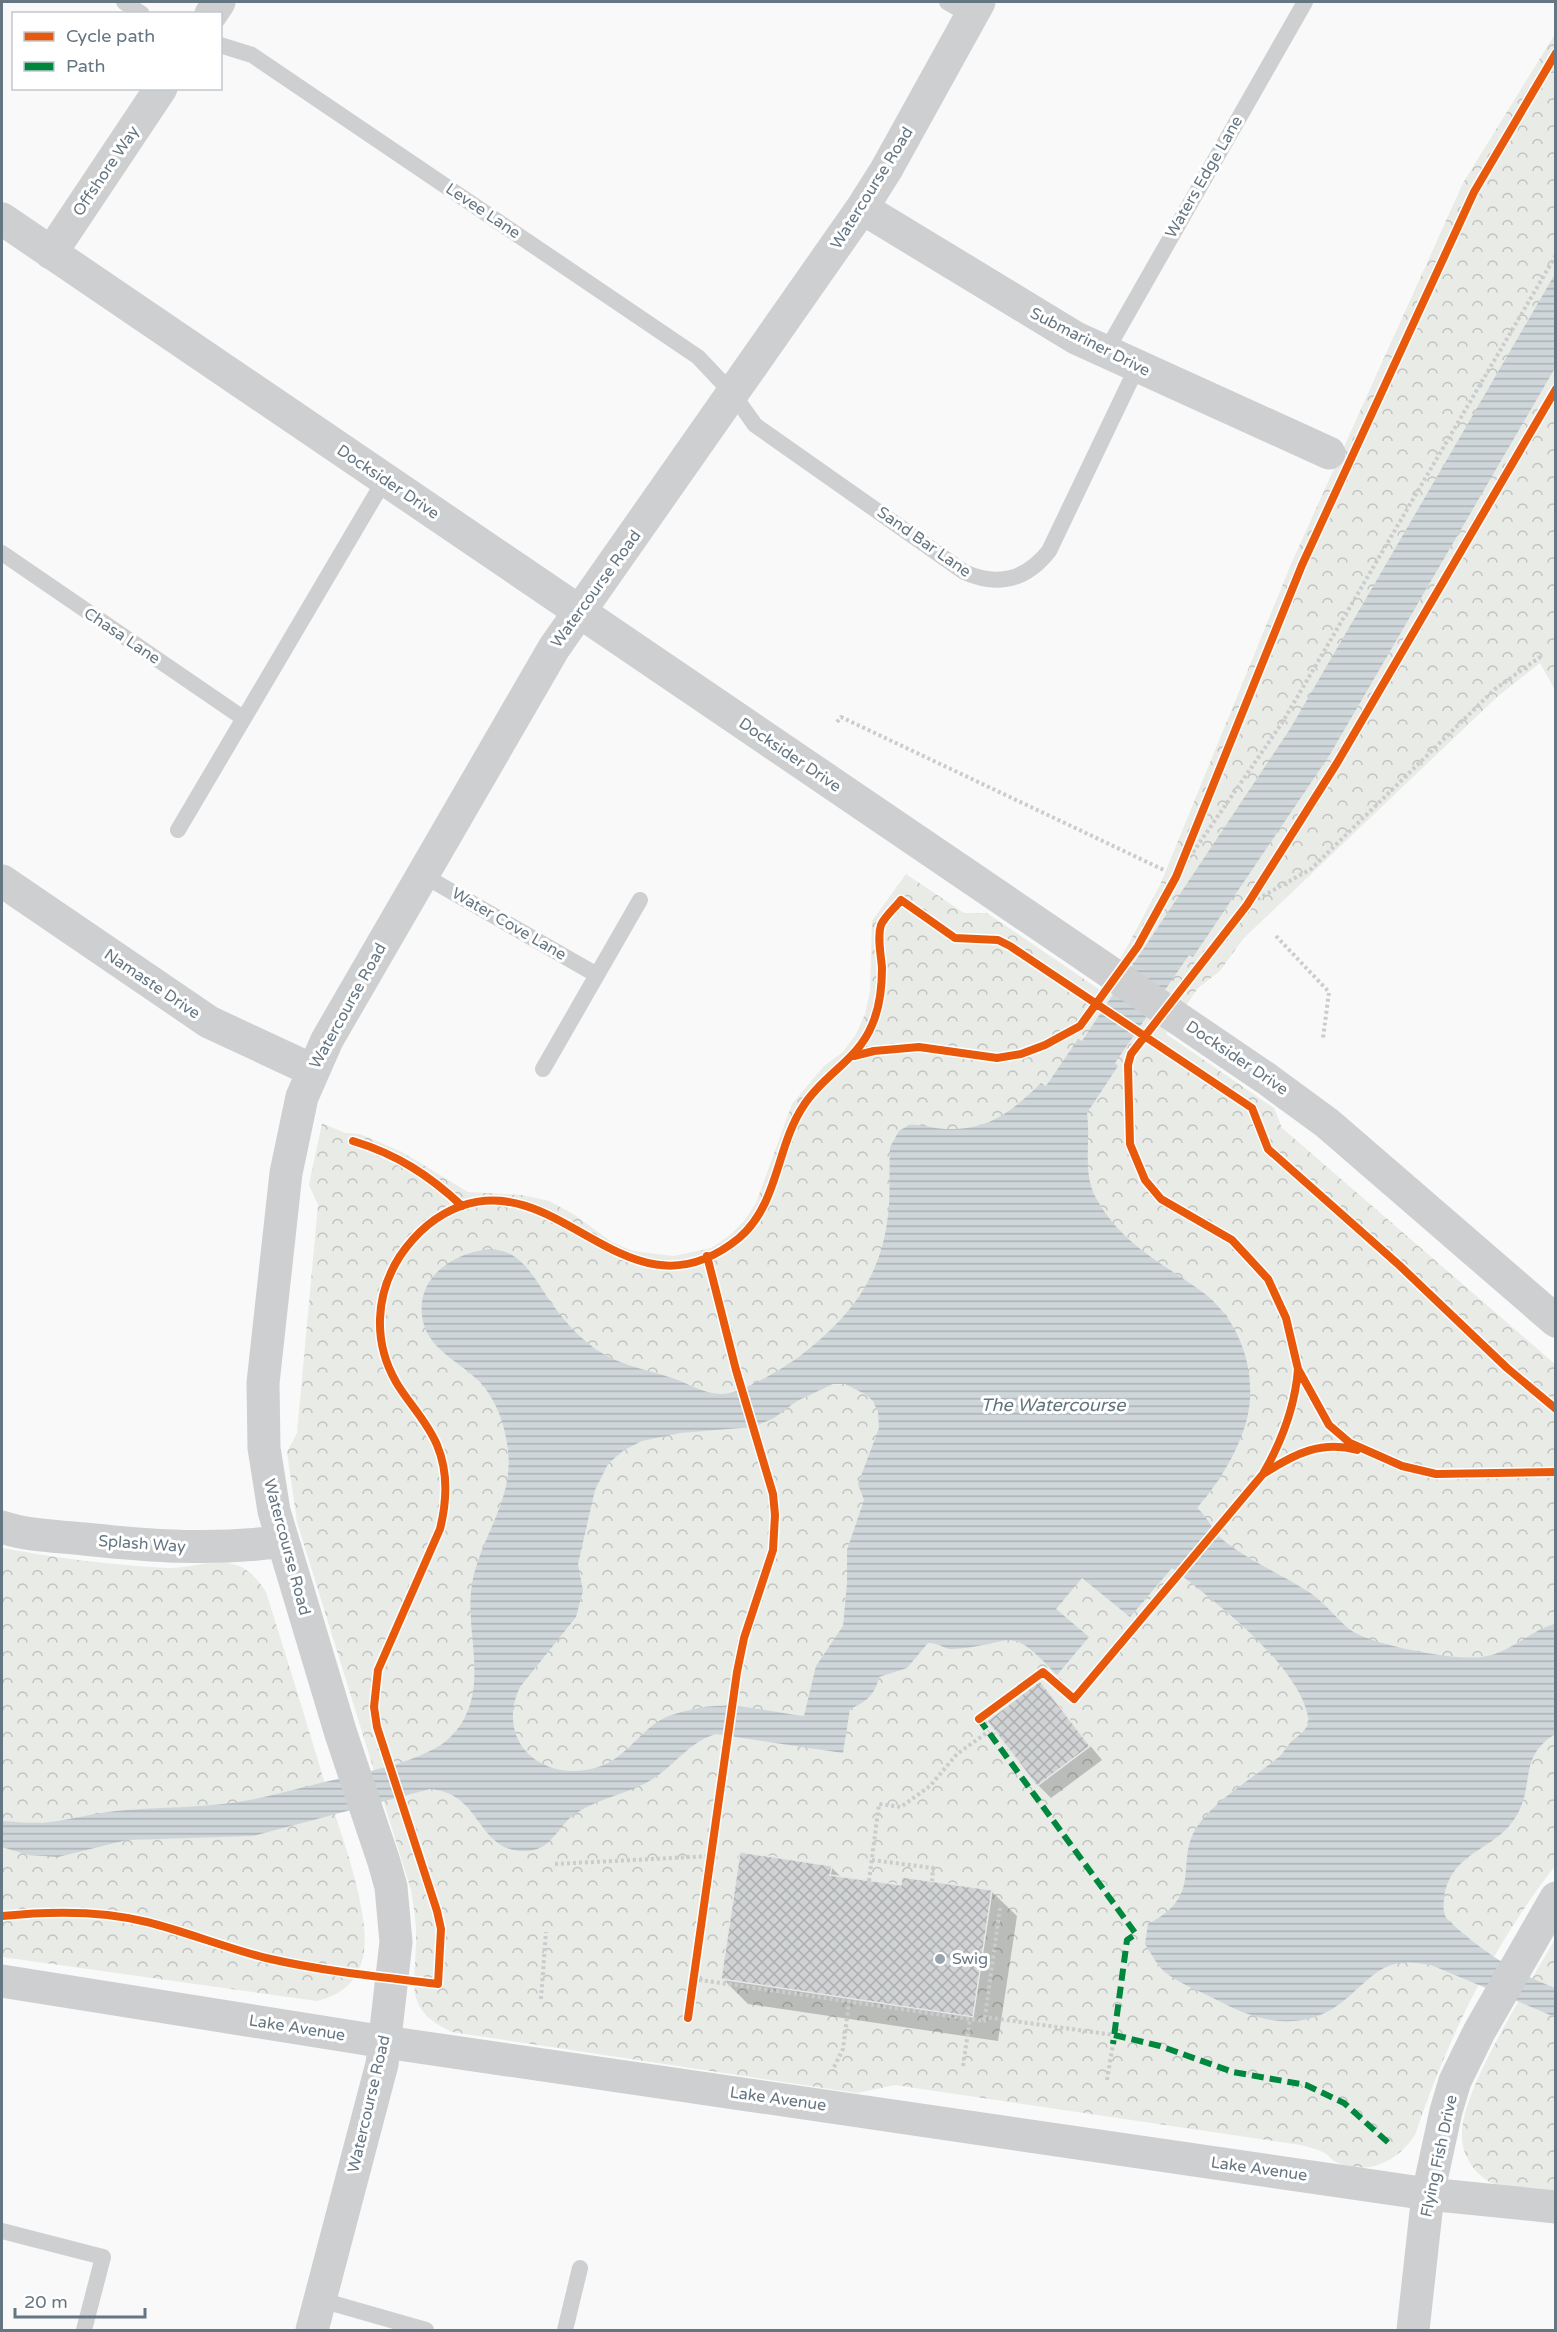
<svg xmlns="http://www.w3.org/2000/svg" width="1557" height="2332" font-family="'Varela Round',sans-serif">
<defs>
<pattern id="forest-crowns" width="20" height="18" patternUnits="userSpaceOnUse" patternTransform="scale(1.5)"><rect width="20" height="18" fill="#e8ebe6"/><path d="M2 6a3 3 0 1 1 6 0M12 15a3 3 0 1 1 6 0" fill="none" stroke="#c0c3c0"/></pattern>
<pattern id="water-rules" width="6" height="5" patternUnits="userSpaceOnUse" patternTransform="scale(1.5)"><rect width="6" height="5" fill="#ced6d9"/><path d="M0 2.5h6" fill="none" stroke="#abb2b5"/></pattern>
<pattern id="building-cross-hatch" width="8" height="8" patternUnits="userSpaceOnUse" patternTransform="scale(1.5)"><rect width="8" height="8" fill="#d0d2d3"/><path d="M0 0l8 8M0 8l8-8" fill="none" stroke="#acafb1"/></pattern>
</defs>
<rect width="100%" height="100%" fill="#f9f9f9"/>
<!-- forest -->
<path fill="url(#forest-crowns)" d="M1555 34V690L1540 663 1497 697 1243 939 1220 971 1198 988 1166 1034 1274 1108 1282 1128 1555 1364V1866C1493 1945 1447 2039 1415 2135 1398 2161 1368 2176 1338 2163 1333 2161 1330 2157 1326 2154 1318 2149 1309 2147 1300 2145L895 2085 857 2093 452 2032C406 2011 414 1989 416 1946 417 1927 414 1908 411 1890L297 1522 287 1452 297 1433 318 1205 309 1185 322 1123 345 1133 360 1134 402 1152 468 1192 522 1195 549 1201 573 1214 612 1242 633 1251 674 1256 711 1248 729 1236 745 1220 756 1203 792 1104 824 1066 843 1052 856 1034 865 1014 870 991 872 921 906 874 964 913H987L1103 992 1160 885 1292 562 1463 183Z
M2 1548C56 1558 112 1565 167 1568 189 1569 211 1559 232 1564 248 1567 257 1579 266 1592 286 1656 306 1720 325 1784 338 1826 375 1920 362 1961 355 1984 340 1995 317 2001L2 1957Z
M1555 1939V2192C1536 2190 1510 2192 1492 2183 1473 2174 1460 2152 1462 2131 1465 2083 1530 1984 1555 1939Z"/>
<!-- water -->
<path fill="url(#water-rules)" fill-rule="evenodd" d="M1555 274V368L1329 756 1193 957 1189 955 1115 1063 1118 1066 1087 1113C1091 1142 1082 1172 1096 1198 1122 1245 1161 1262 1201 1291 1242 1320 1260 1378 1245 1426 1236 1455 1217 1485 1197 1508 1208 1517 1212 1531 1223 1540 1249 1561 1281 1574 1309 1592 1324 1602 1335 1617 1349 1629 1370 1645 1455 1661 1482 1657 1511 1653 1529 1631 1555 1624V1734C1517 1758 1536 1786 1515 1818 1495 1851 1450 1851 1444 1899 1443 1907 1443 1915 1449 1921 1480 1950 1515 1973 1555 1988V2017L1431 1965C1386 1956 1378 1971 1347 1998 1307 2033 1262 2024 1219 2001 1202 1992 1182 1985 1166 1973 1158 1967 1151 1953 1145 1944L1148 1924C1207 1894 1172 1860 1199 1824 1220 1796 1254 1778 1280 1756 1284 1752 1287 1746 1291 1742 1299 1735 1305 1732 1309 1722 1303 1667 1213 1600 1172 1568L1130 1617 1082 1578 1056 1609 1089 1637 1057 1675C1006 1621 1016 1645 954 1649 945 1650 938 1642 928 1643L907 1668 879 1677C875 1695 866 1702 850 1709L843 1753 716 1734C689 1742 676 1764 653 1779 629 1794 601 1797 578 1812 555 1826 554 1853 520 1851 476 1847 481 1793 430 1789L253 1836 127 1840 58 1857 28 1855 2 1847V1821C18 1822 35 1824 51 1822 73 1819 95 1813 116 1811 155 1807 194 1808 232 1803 267 1798 303 1787 337 1779 369 1771 403 1765 432 1750 447 1743 459 1730 466 1715 485 1675 465 1627 472 1584 480 1537 514 1501 508 1450 505 1425 497 1401 480 1382 459 1361 425 1348 422 1315 418 1282 444 1260 474 1252 520 1239 533 1279 555 1308 565 1321 576 1334 589 1344 614 1365 643 1368 672 1378 688 1383 702 1393 719 1394 738 1396 784 1368 800 1356 853 1315 884 1274 889 1205 890 1185 889 1166 890 1147L899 1131 909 1125C922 1124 933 1129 946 1129 990 1130 1012 1111 1041 1083L1046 1086 1078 1039 1082 1041 1290 729ZM833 1384H845L865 1394 873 1401 878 1412 879 1428 858 1484 864 1500 847 1550V1583L843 1626 816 1666 804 1716C770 1712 729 1700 694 1709 681 1712 667 1715 656 1723 636 1737 622 1760 598 1767 544 1784 494 1743 520 1687L576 1617 583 1591 578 1564 595 1490 608 1464 624 1450 642 1441 680 1433 753 1427 774 1418 797 1401Z"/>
<!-- shadow -->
<path fill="#0003" d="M1039 1683 1102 1760 1051 1798 1038 1785Z
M831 1867 842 1878 902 1887 991 1891 1017 1916 998 2041 748 2004 723 1979Z"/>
<!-- building -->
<path fill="url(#building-cross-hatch)" stroke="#e8e8e8" stroke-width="1.5" d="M1040 1681 1090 1746 1037 1786 987 1721Z
M740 1852 832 1866 830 1875 901 1885 902 1877 992 1890 973 2017 721 1979Z"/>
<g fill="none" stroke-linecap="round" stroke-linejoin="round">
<!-- path -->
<path stroke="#cbcccd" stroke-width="4" stroke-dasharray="3 3" stroke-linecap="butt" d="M837 722 841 717 1166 871
M1176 877 1282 723 1556 255
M1247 905 1311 869 1495 689 1543 655
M1276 936 1329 992 1323 1038
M872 1860 933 1868 932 1881
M555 1864 711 1856
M869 1881 879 1804 901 1807 930 1786 957 1754 989 1731
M1000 1908 985 2017 1114 2035
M693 1979 984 2021 985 2017
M541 1999 546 1932
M963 2066 970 2019
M834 2067 843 2049 849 2002
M1107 2080 1113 2044"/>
<!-- lane -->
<path stroke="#cecfd0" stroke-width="16" d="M124 2 142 14
M947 2 971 16
M220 45 252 55 698 357 733 394 755 425 964 572C998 587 1026 580 1049 551L1137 367
M1105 353 1305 2
M2 553 243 718
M178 830 385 479
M421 874 597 975
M543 1069 640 900
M2 2231 103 2257 84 2330
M321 2300 426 2330
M565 2330 580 2268"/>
<!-- street -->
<path stroke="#cecfd0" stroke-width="33" d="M211 14 219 2
M862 208 1076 338 1329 453
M2 219 1267 1079 1327 1123 1556 1321
M51 253 161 88
M2 881 209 1022 312 1070
M2 1527C28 1536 57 1536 84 1539 151 1546 215 1551 283 1541
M2 1981 385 2042 1428 2194 1556 2207
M312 2330 382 2064 396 1942 391 1887 384 1862 341 1734 274 1511 264 1448 263 1383 286 1173 302 1097 327 1040 554 648 862 208 886 170 979 2
M1413 2330 1428 2194 1446 2111 1455 2081 1479 2032 1556 1898"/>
<!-- quiet -->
<path stroke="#00873e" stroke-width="6" stroke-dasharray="12 6" stroke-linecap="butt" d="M979 1719 1136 1934 1127 1940 1113 2044
M1114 2035 1160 2046 1233 2072 1306 2085 1344 2103 1392 2146"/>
<!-- cycleway casing -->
<g stroke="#fff" stroke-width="11">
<path id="cycleway" d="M1556 389 1337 763 1247 905 1131 1054 1128 1065 1130 1144 1145 1180 1161 1199 1232 1240 1268 1279 1286 1318 1298 1369 1329 1425 1350 1443 1402 1466 1436 1474 1556 1472
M854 1056 874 1051 919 1047 997 1058 1021 1054 1045 1045 1080 1026 1138 946 1176 877 1302 565 1474 192 1556 53
M353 1141C396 1154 429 1175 462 1206
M1265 1473C1294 1454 1322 1440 1357 1450
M979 1719 1043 1672 1074 1699 1263 1474C1282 1441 1295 1408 1298 1369
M2 1916C50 1911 100 1910 147 1922 187 1932 226 1948 266 1958 322 1971 380 1977 438 1984L441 1929 437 1911 377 1727 374 1707 378 1670 440 1529C447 1501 448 1471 437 1445 427 1421 409 1404 396 1382 373 1342 375 1295 400 1256 415 1234 436 1215 461 1206 564 1170 630 1327 739 1238 779 1204 776 1146 804 1105 824 1074 858 1060 872 1025 880 1007 882 987 882 968 881 955 877 937 881 925 885 916 895 908 901 900L955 938 998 940 1010 946 1252 1108 1268 1149 1399 1265 1507 1368 1556 1409
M688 2018 737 1672 744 1638 773 1550 775 1515 773 1494 736 1370 707 1256"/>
</g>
<!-- cycleway -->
<use href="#cycleway" stroke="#e8590c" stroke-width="8"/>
</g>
<!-- markers -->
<circle fill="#99a4ac" stroke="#fff" stroke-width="2" cx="940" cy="1959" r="6"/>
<g text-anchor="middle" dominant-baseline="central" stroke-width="6" stroke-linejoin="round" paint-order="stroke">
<!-- street labels -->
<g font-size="16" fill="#657683" stroke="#fff">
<text transform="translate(106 171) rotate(-56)">Offshore Way</text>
<text transform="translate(1204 177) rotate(-60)">Waters Edge Lane</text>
<text transform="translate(872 188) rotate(-58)">Watercourse Road</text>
<text transform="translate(483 211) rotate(34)">Levee Lane</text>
<text transform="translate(1090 342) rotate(27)">Submariner Drive</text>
<text transform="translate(388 482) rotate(34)">Docksider Drive</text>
<text transform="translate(924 542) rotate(35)">Sand Bar Lane</text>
<text transform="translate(596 589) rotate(-54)">Watercourse Road</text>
<text transform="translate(122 636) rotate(34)">Chasa Lane</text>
<text transform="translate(790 755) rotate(34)">Docksider Drive</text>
<text transform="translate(509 924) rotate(30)">Water Cove Lane</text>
<text transform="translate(152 984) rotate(34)">Namaste Drive</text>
<text transform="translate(348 1006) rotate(-61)">Watercourse Road</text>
<text transform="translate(1237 1058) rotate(34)">Docksider Drive</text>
<text transform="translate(142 1544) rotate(4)">Splash Way</text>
<text transform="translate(287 1547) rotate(75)">Watercourse Road</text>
<text transform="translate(297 2028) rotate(9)">Lake Avenue</text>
<text transform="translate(778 2099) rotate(8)">Lake Avenue</text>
<text transform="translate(369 2104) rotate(-77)">Watercourse Road</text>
<text transform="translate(1439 2156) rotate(-78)">Flying Fish Drive</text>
<text transform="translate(1259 2169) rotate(8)">Lake Avenue</text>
</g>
<!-- poi labels -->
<g font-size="16" fill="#657683" stroke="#fff" text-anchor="start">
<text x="952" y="1959">Swig</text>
</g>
<!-- water labels -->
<g font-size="18" font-style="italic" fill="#60757c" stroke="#fff">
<text x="1053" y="1405">The Watercourse</text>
</g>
</g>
<!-- border -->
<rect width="1557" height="2332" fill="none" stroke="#657683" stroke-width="6"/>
<!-- legend -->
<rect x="12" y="12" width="210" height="78" fill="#ffffff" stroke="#c1c8cd" stroke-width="1.5"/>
<rect x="24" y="32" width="30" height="9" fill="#e8590c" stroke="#c1c8cd" stroke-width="1.5"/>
<text x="66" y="42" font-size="18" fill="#657683">Cycle path</text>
<rect x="24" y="62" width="30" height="9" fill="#00873e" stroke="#c1c8cd" stroke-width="1.5"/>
<text x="66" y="72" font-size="18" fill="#657683">Path</text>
<!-- scale -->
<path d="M15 2308v9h130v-9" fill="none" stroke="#657683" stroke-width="3"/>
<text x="24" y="2308" font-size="18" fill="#657683" stroke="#ffffff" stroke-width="4.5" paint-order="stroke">20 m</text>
</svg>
